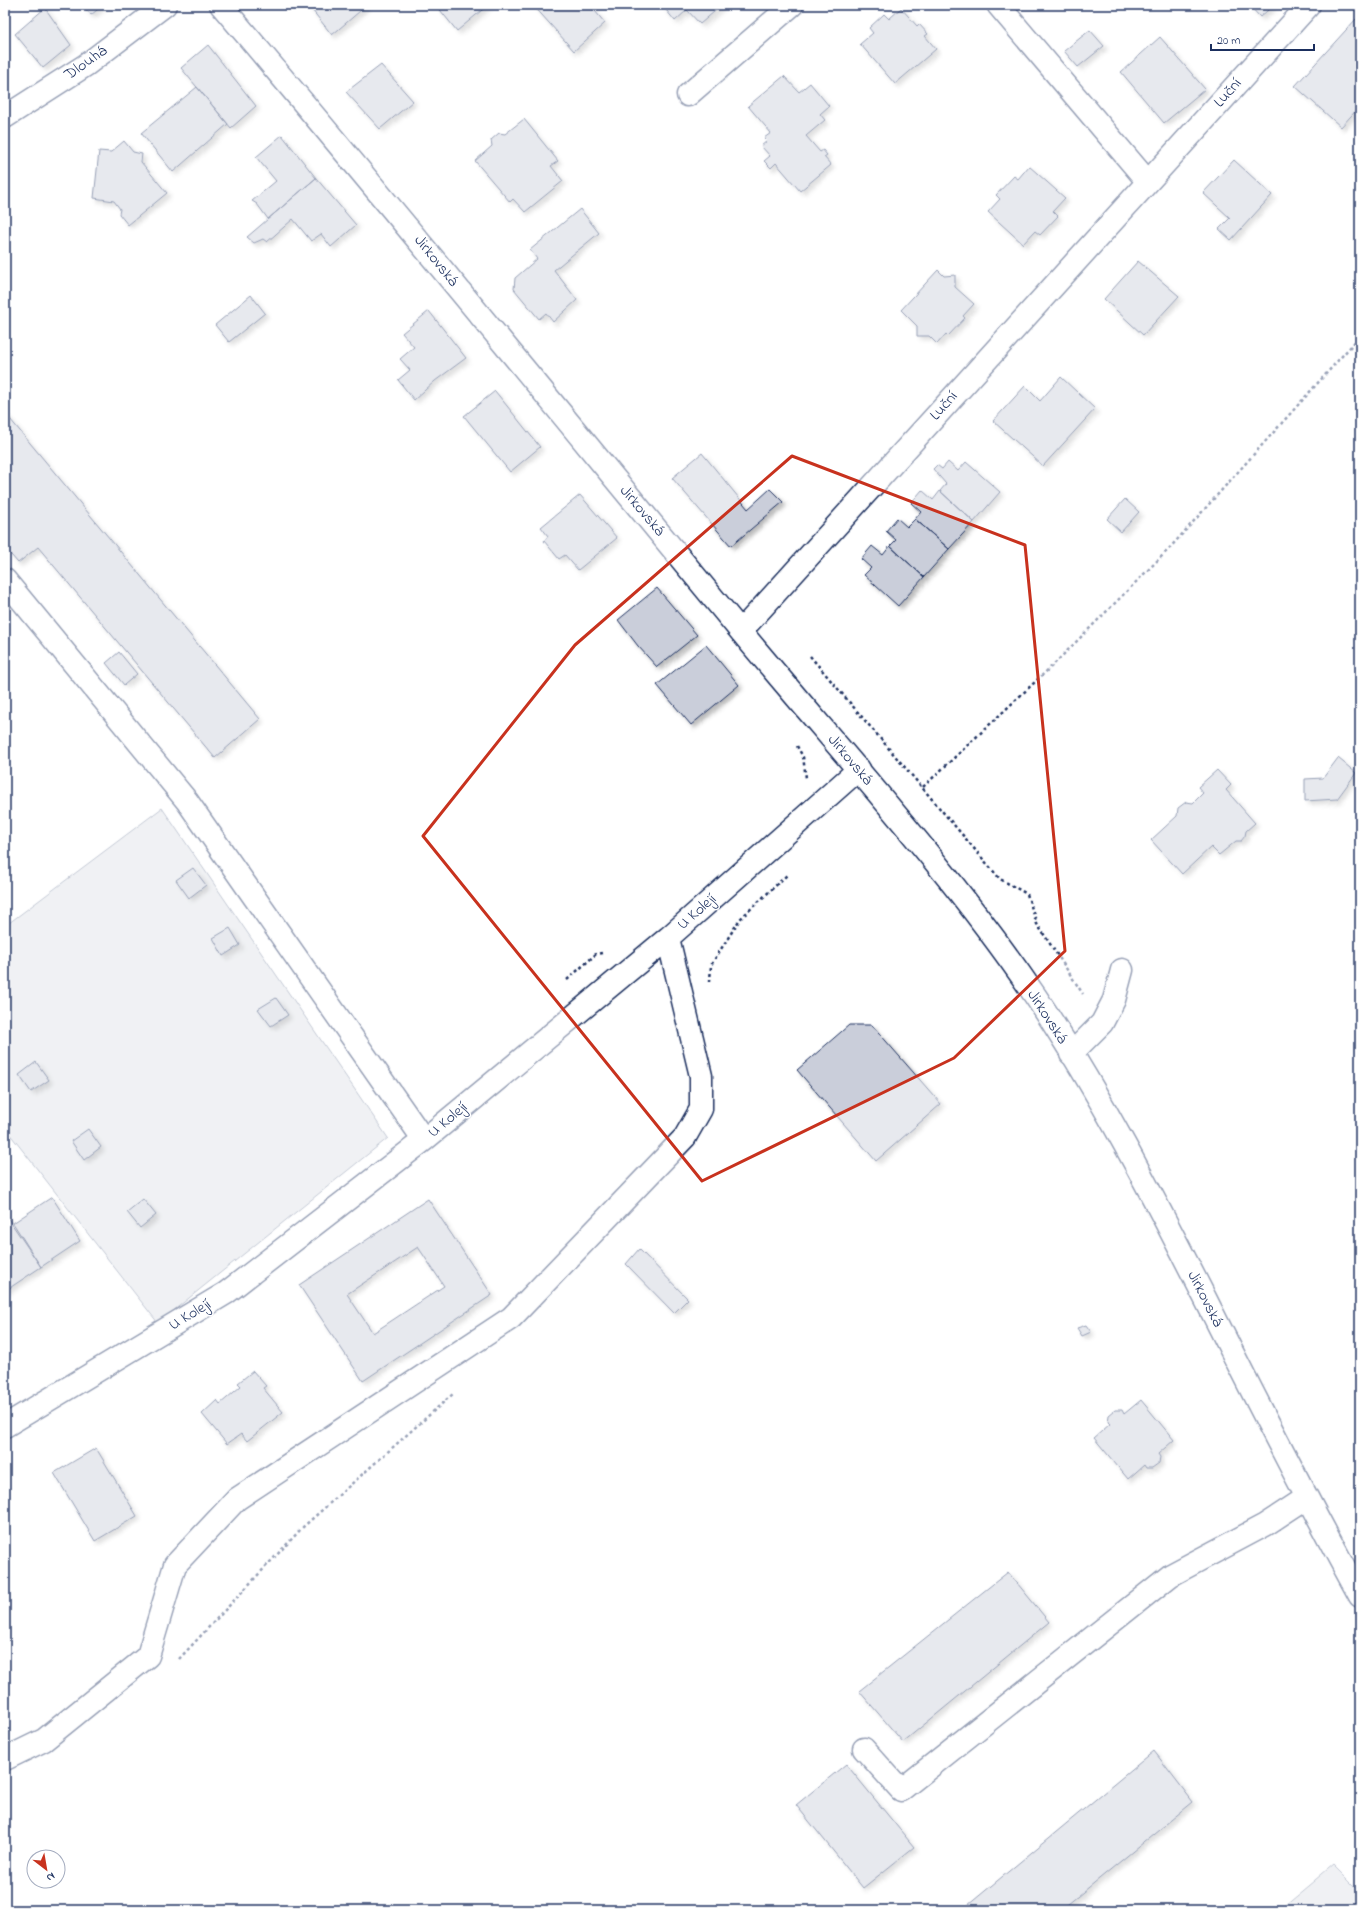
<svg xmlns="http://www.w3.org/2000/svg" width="1365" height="1915" font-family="'Indie Flower',sans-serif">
<defs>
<filter id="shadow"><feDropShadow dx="3.5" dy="3.5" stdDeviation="2" flood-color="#0004"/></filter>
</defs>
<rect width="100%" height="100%" fill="#fff"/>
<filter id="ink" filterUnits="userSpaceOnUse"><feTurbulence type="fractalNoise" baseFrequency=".025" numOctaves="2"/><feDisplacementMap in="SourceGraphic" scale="8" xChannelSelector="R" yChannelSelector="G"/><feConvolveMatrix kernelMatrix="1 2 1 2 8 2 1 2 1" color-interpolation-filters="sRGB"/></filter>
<g filter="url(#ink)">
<!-- green -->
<path fill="#dee1e7" stroke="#7c88a2" d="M162 808 388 1138 158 1323 5 1128V926Z
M1333 1865 1360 1892V1910H1279Z"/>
<!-- building -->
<path fill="#caceda" stroke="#1b2f5e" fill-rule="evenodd" filter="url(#shadow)" d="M82 5H103L91 15Z
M308 5H367L332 35Z
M436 5H488L457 31Z
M533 5H590L605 23 574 51Z
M662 5H722L700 24 687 10 675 21Z
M1249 5H1274L1260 17Z
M45 8 71 45 43 68 15 34Z
M901 8 917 26 919 24 928 34 925 36 936 49 895 84 860 44 873 33 869 28 884 14 889 19Z
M1356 19 1360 22V106L1341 127 1295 86Z
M1090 30 1104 46 1078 67 1064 51Z
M1160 37 1205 89 1164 123 1121 72Z
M208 45 256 106 231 128 181 68Z
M381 65 413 101 380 129 346 92Z
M784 76 799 92 810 83 829 106 820 114 825 120 806 136 820 152 823 150 827 155 824 157 831 165 800 191 776 163 771 168 764 161 770 156 761 146 767 141 764 138 771 133 748 106Z
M197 87 228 124 173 172 141 133Z
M524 119 558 161 551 166 563 181 525 212 513 199 510 202 475 161 492 146 491 140 499 133 505 134Z
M282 135 316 178 268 219 257 204 252 201 276 181 256 157Z
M124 141 133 152 142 154 141 162 167 193 128 225 119 214 120 209 114 201 94 198 99 151 111 152Z
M1234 160 1272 195 1231 240 1219 229 1230 218 1203 193Z
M1029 166 1065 198 1053 211 1058 216 1040 235 1035 231 1023 244 988 212 1000 199 996 195 1014 176 1018 179Z
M316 178 356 225 331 247 321 234 311 241 293 219 267 242 263 239 254 243 247 237Z
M580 209 599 233 554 270 577 300 553 322 546 313 539 319 514 289 515 278 537 259 530 250Z
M1138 261 1179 296 1143 335 1104 299Z
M938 270 944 276 955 275V287L974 304 963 316 965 318 948 336 946 334 937 344 929 336H917V326L901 310Z
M251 295 265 313 229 342 215 325Z
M429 311 466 358 435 381 414 400 398 380 410 370 400 359 414 347 402 333Z
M1061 377 1095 409 1043 466 993 421 1025 386 1040 401Z
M495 391 540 447 510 472 464 416Z
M5 413 260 719 215 758 38 547 18 563 5 548Z
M702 453 748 509 770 489 783 502 731 546 672 478Z
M948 462 958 471 966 462 1000 492 974 522 940 491 946 484 933 469 937 465 942 469Z
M922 490 933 500 940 491 974 522 949 549 915 519 921 512 911 503Z
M580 495 617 538 578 570 565 555 559 559 544 541 548 536 541 527Z
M1125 499 1139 512 1121 532 1107 519Z
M897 518 907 527 915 519 949 549 924 577 890 546 896 540 886 531Z
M872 546 883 555 890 546 924 577 898 606 864 575 871 568 861 559Z
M657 588 697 635 657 667 638 646 618 620Z
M706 645 739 685 691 725 657 685Z
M119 652 137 674 124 685 106 663Z
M1338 758 1356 773 1337 799 1305 801V779L1323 778Z
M1217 770 1231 785 1226 790 1255 823 1246 831 1245 836 1241 841H1236L1219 855 1211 847 1182 874 1151 840 1177 816 1178 808 1186 802 1193 803 1203 793 1198 787Z
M193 868 206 885 189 898 176 880Z
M230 928 240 945 223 956 213 938Z
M276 998 288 1015 271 1026 258 1009Z
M849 1025H872L941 1104 876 1161 797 1070Z
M36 1062 49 1080 31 1092 19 1075Z
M88 1129 101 1147 84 1160 71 1141Z
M52 1197 80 1241 41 1267 13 1223Z
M143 1199 156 1215 140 1228 127 1212Z
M428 1199 492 1295 363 1381 299 1285ZM418 1247 444 1286 373 1333 347 1294Z
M5 1214 41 1267 5 1291Z
M639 1249 688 1299 674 1313 626 1264Z
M1086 1325 1091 1332 1082 1336 1077 1328Z
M253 1371 266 1386 263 1388 283 1412 247 1441 241 1434 227 1444 202 1414 217 1400 220 1404 241 1386 238 1383Z
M1141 1400 1174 1440 1158 1454 1160 1457 1159 1463 1152 1468H1146L1144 1465 1128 1479 1094 1438 1110 1424 1108 1422 1109 1415 1115 1410H1122L1124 1414Z
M96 1448 137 1516 95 1541 54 1473Z
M1008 1572 1049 1622 903 1742 859 1691Z
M1154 1751 1193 1802 1061 1910H962Z
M846 1764 914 1847 863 1888 796 1805Z"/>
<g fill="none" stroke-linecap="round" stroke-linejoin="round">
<!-- minor casing -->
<g stroke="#1b2f5e" stroke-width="25">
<path id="minor" d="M688 95 792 5
M5 117 86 65 165 5
M1148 182 1309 5
M5 580 187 801 424 1140
M741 631 1148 182 998 5
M1071 1054 1102 1023 1114 1000 1122 970
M5 1426 226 1293 424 1140 668 938 859 769
M864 1749 901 1790 1171 1575 1265 1525 1306 1498
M5 1759 44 1740 148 1656 175 1565 237 1499 511 1318 685 1137 701 1109V1076L668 938"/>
</g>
<!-- major casing -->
<g stroke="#1b2f5e" stroke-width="25">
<path id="major" d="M221 5C396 211 566 420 738 628 839 750 947 866 1036 997 1100 1093 1153 1196 1205 1298 1255 1398 1306 1498 1360 1596"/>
</g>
<!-- path -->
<path stroke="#1b2f5e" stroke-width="2.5" stroke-dasharray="3 3" stroke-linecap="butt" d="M810 656 1000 879 1027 894 1037 924 1083 994
M797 746 803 757 806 778
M923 787 1052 666 1167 551 1360 336
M567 980 596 954 602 953
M710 982 711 965 740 919 788 874
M179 1659 303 1527 454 1393"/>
<!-- minor -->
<use href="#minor" stroke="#fff" stroke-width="22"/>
<!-- major -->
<use href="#major" stroke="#fff" stroke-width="22"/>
</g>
</g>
<!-- marked area -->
<path d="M0 0H1365V1915H0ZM792 456 1025 545 1065 951 954 1058 702 1181 423 836 575 645Z" fill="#fff" fill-opacity=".55" fill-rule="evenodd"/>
<path fill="none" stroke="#c8321e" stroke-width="3" stroke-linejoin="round" d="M792 456 1025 545 1065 951 954 1058 702 1181 423 836 575 645Z"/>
<g text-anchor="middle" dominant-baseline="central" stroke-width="3" stroke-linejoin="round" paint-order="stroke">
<!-- street labels -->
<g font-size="16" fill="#1b2f5e" stroke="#fff">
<text transform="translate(86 63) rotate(-35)">Dlouhá</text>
<text transform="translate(1228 93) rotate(-48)">Luční</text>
<text transform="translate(436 261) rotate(51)">Jirkovská</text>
<text transform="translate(944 406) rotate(-48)">Luční</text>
<text transform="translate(642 511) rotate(50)">Jirkovská</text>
<text transform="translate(850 760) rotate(50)">Jirkovská</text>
<text transform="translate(697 912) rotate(-41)">U Kolejí</text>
<text transform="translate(1047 1017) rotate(57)">Jirkovská</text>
<text transform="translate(448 1120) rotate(-40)">U Kolejí</text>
<text transform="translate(1205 1299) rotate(63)">Jirkovská</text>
<text transform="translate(190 1315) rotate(-31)">U Kolejí</text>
</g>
</g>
<!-- margin -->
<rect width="1365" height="1915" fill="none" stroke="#fff" stroke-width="20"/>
<rect x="10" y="10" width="1345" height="1895" fill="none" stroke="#1b2f5e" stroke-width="1.5" filter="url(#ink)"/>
<!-- north arrow -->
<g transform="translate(46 1869) rotate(149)"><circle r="19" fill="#ffffff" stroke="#a4acbf"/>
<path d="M0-3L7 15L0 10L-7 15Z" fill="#c8321e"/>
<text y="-6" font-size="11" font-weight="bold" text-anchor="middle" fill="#1b2f5e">N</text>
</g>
<!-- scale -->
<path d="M1211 44v6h103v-6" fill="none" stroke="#1b2f5e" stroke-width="2"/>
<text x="1217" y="44" font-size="12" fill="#1b2f5e" stroke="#ffffff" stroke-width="3" paint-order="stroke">20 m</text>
</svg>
